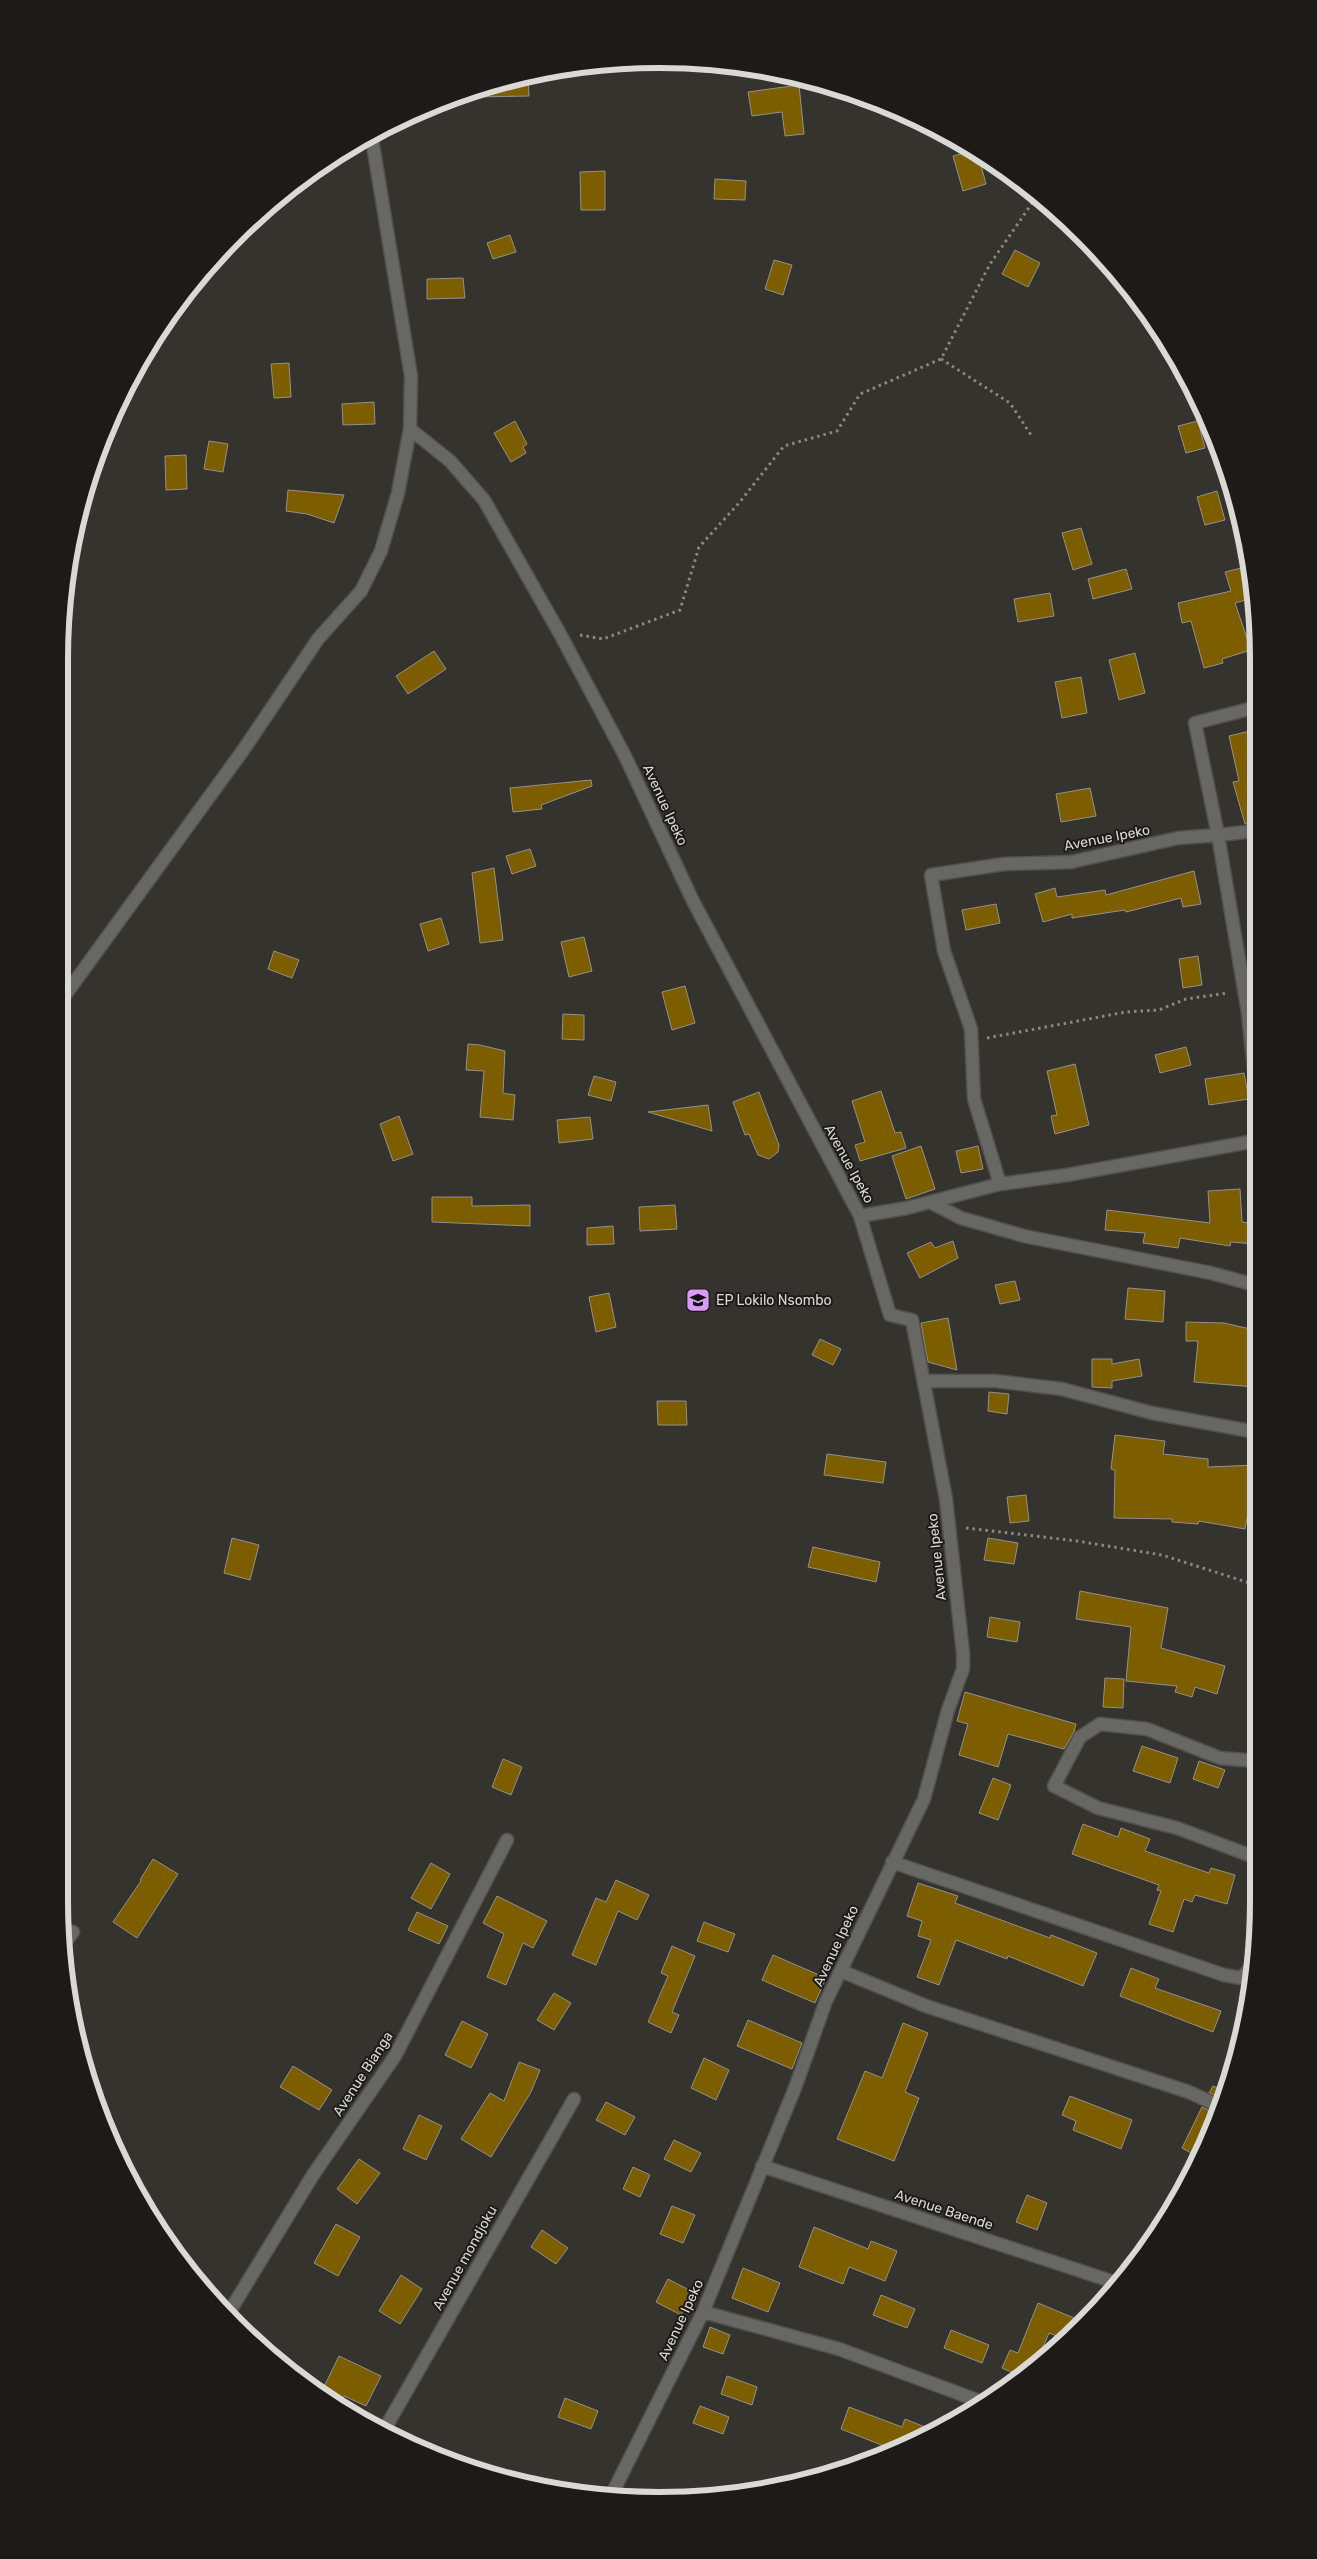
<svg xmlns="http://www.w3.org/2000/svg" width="1317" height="2559" font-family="Rubik,sans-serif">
<rect width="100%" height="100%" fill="#35332e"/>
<!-- building -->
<path fill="#7c5d00" stroke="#94918b" d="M528 76 529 96 476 97 474 89Z
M799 85 804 134 785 136 782 112 752 116 748 92Z
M972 151 978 154 986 184 963 191 953 156Z
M605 171V210H581L580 172Z
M715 179 746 181 745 200 714 199Z
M510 235 516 252 493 259 487 243Z
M1015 250 1040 263 1028 287 1002 274Z
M774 260 792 265 783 295 765 289Z
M463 278 465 298 427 299V279Z
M289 363 291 397 274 398 271 364Z
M374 402 375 424 343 425 342 404Z
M515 421 527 444 523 447 526 453 511 462 494 433Z
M1198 421 1205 448 1186 453 1178 426Z
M209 441 228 444 223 472 204 469Z
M186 455 187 489 166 490 165 456Z
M288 490 344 495 334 523 307 514 286 511Z
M1217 491 1225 520 1205 525 1197 497Z
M1081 528 1092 564 1073 570 1062 533Z
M1249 566 1253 580V598L1235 603 1251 650 1222 659 1223 663 1204 668 1191 621 1182 623 1178 603 1231 591 1225 572Z
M1126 569 1132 589 1093 599 1088 579Z
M1050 593 1054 616 1018 622 1014 599Z
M434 651 446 669 408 694 396 676Z
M1135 653 1145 693 1119 700 1109 660Z
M1081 677 1087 713 1062 718 1055 682Z
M1254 730V823L1245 824 1233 782 1239 781 1229 736Z
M591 780 592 786 541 805 542 809 513 812 510 788Z
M1090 788 1096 816 1061 822 1056 794Z
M530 849 536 866 512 874 506 856Z
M494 868 503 940 480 943 472 873Z
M1194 871 1201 904 1183 907 1181 898 1126 912 1125 910 1072 918V914L1043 922 1035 894 1055 888 1057 897 1105 890 1106 895Z
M996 904 1000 923 966 930 962 910Z
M441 918 449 944 428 951 420 924Z
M584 937 592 971 569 977 561 942Z
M274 951 299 960 292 978 268 969Z
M1198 956 1202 985 1183 988 1179 959Z
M685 986 695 1023 672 1030 662 992Z
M563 1014 584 1015V1040L562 1039Z
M468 1044 480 1045 505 1051 503 1093 515 1095 513 1120 480 1117 484 1071 466 1070Z
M1186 1047 1191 1065 1160 1073 1155 1055Z
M1075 1064 1089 1125 1055 1134 1051 1116 1057 1115 1047 1071Z
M1244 1073 1249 1099 1209 1105 1205 1079Z
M594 1076 616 1082 611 1101 588 1095Z
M881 1091 895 1133 901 1132 906 1148 860 1161 855 1145 865 1142 852 1101Z
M759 1092 779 1145 778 1152 769 1159 758 1155 749 1134 745 1135 733 1102Z
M708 1105 712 1131 648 1112Z
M399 1116 413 1154 393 1161 380 1124Z
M590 1117 593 1139 559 1143 557 1120Z
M921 1146 935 1189 906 1199 892 1156Z
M978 1146 983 1169 961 1173 956 1151Z
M1240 1189 1242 1222 1255 1224V1244L1231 1242 1230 1246 1180 1238 1178 1248 1143 1243 1145 1233 1105 1230 1107 1210 1210 1223 1208 1191Z
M432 1197H472V1206L530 1205V1226L432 1222Z
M675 1205 677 1229 640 1231 639 1207Z
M613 1226 614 1244 587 1245V1228Z
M953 1241 958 1258 920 1278 907 1253 931 1242 935 1248Z
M1015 1281 1020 1300 1000 1304 995 1285Z
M1128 1288 1165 1291 1163 1322 1125 1319Z
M609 1293 616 1327 596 1332 589 1297Z
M948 1318 957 1370 928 1362 925 1347 921 1323Z
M1186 1322 1224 1323 1255 1330V1387L1194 1382 1198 1341H1186Z
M820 1339 841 1349 833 1365 812 1355Z
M1092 1359H1112V1364L1139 1359 1142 1376 1112 1381V1388L1092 1387Z
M989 1392 1009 1394 1007 1414 988 1411Z
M657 1401H686L687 1425H658Z
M1115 1435 1165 1441 1163 1454 1208 1459V1467L1256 1465V1487H1253L1245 1529 1199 1521 1198 1524 1172 1522V1519L1114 1518 1115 1470 1111 1469Z
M827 1454 886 1462 883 1483 824 1475Z
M1026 1495 1029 1521 1010 1523 1007 1497Z
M232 1538 259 1545 250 1580 224 1573Z
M988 1538 1018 1543 1014 1564 984 1560Z
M813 1547 880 1562 876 1582 808 1567Z
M1080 1591 1168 1608 1161 1648 1225 1666 1217 1694 1195 1687 1192 1697 1175 1692 1177 1686 1126 1681 1131 1627 1076 1619Z
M990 1617 1020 1622 1017 1642 987 1637Z
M1105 1678 1124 1679 1123 1708 1103 1707Z
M965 1692 1076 1724 1074 1732 1064 1749 1008 1734 998 1767 959 1755 968 1724 957 1721Z
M1142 1746 1178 1758 1170 1783 1133 1771Z
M503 1759 522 1767 511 1795 492 1787Z
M1199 1761 1225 1770 1218 1788 1193 1779Z
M993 1778 1011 1785 998 1820 979 1813Z
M1083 1824 1118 1837 1121 1828 1150 1839 1145 1851 1209 1873 1211 1868 1235 1875 1227 1904 1195 1895 1192 1902 1184 1899 1173 1932 1149 1924 1161 1891 1157 1890 1159 1885 1072 1854Z
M153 1859 178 1874 137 1938 113 1922 141 1881 140 1880Z
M431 1863 450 1874 431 1909 411 1898Z
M616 1880 649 1895 637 1920 618 1911 596 1965 572 1955 596 1898 606 1902Z
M918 1883 958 1896 955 1903 1050 1938 1051 1935 1097 1953 1083 1986 1008 1956 1007 1959 956 1940 939 1985 917 1977 931 1940 918 1936 922 1921 907 1916Z
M497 1896 547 1921 533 1948 523 1943 506 1985 487 1977 504 1934 483 1923Z
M417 1912 448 1926 439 1944 408 1930Z
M704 1922 735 1934 728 1952 697 1941Z
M672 1946 695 1956 672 2012 679 2015 671 2033 648 2022 668 1976 661 1973Z
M773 1955 826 1978 815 2003 762 1980Z
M1131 1968 1159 1979 1155 1988 1221 2011 1213 2032 1120 1996Z
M554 1993 571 2003 554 2030 537 2020Z
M748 2020 802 2043 792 2069 737 2046Z
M462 2021 488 2034 471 2068 445 2055Z
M903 2023 928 2033 905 2092 919 2098 894 2161 837 2139 865 2071 882 2078Z
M704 2058 729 2070 716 2100 691 2088Z
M519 2062 540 2070 531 2092 491 2157 461 2139 490 2093 504 2101Z
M293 2066 332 2090 319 2110 280 2087Z
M1213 2086 1224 2091 1222 2098 1209 2093Z
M1070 2096 1132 2120 1121 2149 1073 2130 1076 2121 1062 2115Z
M606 2102 635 2117 625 2135 596 2120Z
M1202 2107 1216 2114 1200 2158 1182 2148Z
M419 2115 442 2126 426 2160 403 2149Z
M674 2140 701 2153 691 2172 664 2159Z
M359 2159 380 2173 357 2204 337 2189Z
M633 2167 650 2175 640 2197 623 2189Z
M1027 2195 1047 2203 1037 2230 1016 2222Z
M672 2206 695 2215 683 2243 660 2234Z
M336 2224 360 2237 338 2276 314 2263Z
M814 2227 868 2249 871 2241 897 2251 885 2281 849 2267 843 2284 799 2267Z
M542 2230 568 2248 556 2264 531 2247Z
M743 2268 780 2283 768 2312 732 2298Z
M401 2275 422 2289 400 2324 379 2311Z
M668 2279 693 2292 681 2315 656 2302Z
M881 2295 915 2309 907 2328 873 2315Z
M1038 2303 1074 2318 1065 2339 1049 2333 1035 2366 1023 2377 1002 2368 1010 2350 1018 2353Z
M710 2327 730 2335 723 2354 703 2347Z
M951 2330 989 2345 982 2363 944 2348Z
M339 2356 381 2376 366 2406 344 2396 339 2406 321 2393Z
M727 2376 757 2387 752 2405 721 2394Z
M565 2398 598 2411 591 2429 558 2417Z
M700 2406 729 2417 723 2434 693 2423Z
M849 2407 902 2427 905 2419 935 2431 924 2438 894 2450 841 2429Z"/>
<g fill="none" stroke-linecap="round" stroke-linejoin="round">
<!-- minor casing -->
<g stroke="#53514c" stroke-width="15">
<path id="minor" d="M410 429 450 461 484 500 559 632 625 756 693 901 860 1216 890 1315 912 1320 946 1499 963 1653V1669L948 1710 924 1799 826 2001 795 2088 703 2312 610 2498
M1253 708 1195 723 1218 835 1254 831
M60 1002 244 749 318 639 361 591 381 551 398 493 410 429 411 376 371 133
M1000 1184 974 1099 971 1029 944 951 931 875 1004 864 1071 862 1178 838 1218 835 1248 1013 1255 1079
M930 1202 961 1218 1024 1236 1211 1273 1255 1285
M860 1216 907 1208 1000 1184 1067 1175 1255 1141
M925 1381H995L1062 1389 1152 1413 1256 1432
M1256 1761 1220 1758 1147 1729 1100 1724 1080 1737 1054 1786 1098 1808 1177 1828 1257 1858
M892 1862 1224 1975 1241 1978 1253 1965
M63 1945 73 1932
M841 1971 926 2006 1189 2092 1219 2106
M762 2166 1117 2283
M703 2312 839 2349 982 2402
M228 2314 313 2175 395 2056 507 1840
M383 2432 574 2099"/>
</g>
<!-- path -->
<path stroke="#8a8884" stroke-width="3" stroke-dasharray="2.5 4" stroke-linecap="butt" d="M941 359 1010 403 1033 438
M580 635 603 639 680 610 699 547 739 503 784 446 837 431 860 394 941 359 990 264 1037 196
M987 1038 1126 1012 1159 1010 1186 999 1228 993
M966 1528 1077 1541 1162 1555 1256 1585"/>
<!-- minor -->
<use href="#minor" stroke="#676764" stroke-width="12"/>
</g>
<!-- icons -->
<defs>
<g id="school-square" transform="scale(1.25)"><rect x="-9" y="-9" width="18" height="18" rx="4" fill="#da9af6" stroke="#1c1b18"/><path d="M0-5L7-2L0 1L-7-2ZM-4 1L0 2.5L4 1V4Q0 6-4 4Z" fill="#111"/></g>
</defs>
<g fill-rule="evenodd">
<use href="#school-square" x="698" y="1300"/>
</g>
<g text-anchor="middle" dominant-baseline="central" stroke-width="4" stroke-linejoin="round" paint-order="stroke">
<!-- street labels -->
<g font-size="14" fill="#dbd9d6" stroke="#1c1b18">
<text transform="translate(665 805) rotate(65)">Avenue Ipeko</text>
<text transform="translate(1107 838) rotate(-11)">Avenue Ipeko</text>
<text transform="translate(849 1164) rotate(61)">Avenue Ipeko</text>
<text transform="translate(937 1557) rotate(-96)">Avenue Ipeko</text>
<text transform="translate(836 1946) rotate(-65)">Avenue Ipeko</text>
<text transform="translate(363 2074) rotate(-57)">Avenue Bianga</text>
<text transform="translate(944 2210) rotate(18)">Avenue Baende</text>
<text transform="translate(465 2258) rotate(-61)">Avenue mondjoku</text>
<text transform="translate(681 2320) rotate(-65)">Avenue Ipeko</text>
</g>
<!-- poi labels -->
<g font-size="14" fill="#dbd9d6" stroke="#1c1b18" text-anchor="start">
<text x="716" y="1300">EP Lokilo Nsombo</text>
</g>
</g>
<!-- crop -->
<path d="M0 0H1317V2559H0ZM659 68H659A591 591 0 0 1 1250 659V1901A591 591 0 0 1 659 2492H659A591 591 0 0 1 68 1901V659A591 591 0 0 1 659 68Z" fill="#1c1b18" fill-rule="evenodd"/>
<path fill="none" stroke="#dbd9d6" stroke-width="6" d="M659 68H659A591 591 0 0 1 1250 659V1901A591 591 0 0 1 659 2492H659A591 591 0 0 1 68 1901V659A591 591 0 0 1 659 68Z"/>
</svg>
